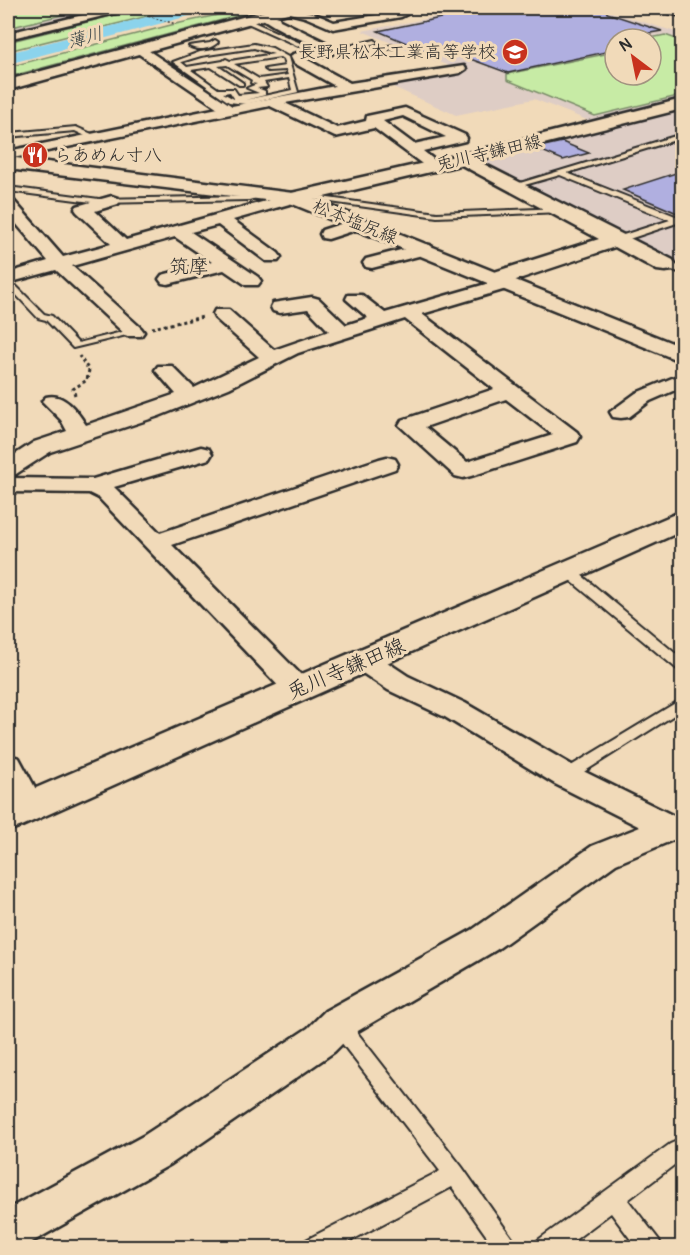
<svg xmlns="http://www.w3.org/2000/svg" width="690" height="1255" font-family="Pangolin,'Klee One',sans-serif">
<rect width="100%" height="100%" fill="#f1dab9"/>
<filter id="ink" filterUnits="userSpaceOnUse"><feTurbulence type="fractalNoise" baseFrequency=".0167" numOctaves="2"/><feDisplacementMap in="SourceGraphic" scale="12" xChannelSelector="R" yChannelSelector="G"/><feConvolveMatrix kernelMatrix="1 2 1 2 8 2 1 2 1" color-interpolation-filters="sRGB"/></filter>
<g filter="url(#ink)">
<!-- built -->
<path fill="#decdc5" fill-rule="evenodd" d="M8 8H112L8 33Z
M483 8H599L682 34V102L597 124 534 99 456 115 384 83 464 70 456 66 451 67 362 31ZM615 39H651V75H615Z
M682 107V267L477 159Z"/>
<!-- green -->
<path fill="#c7eba5" stroke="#798b68" stroke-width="1.5" d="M8 8H91L8 28Z
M143 8H170L144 17 8 51V42Z
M250 8H267L8 77V67L171 25Z
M665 35 682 41V95L595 116 507 80V74L615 52V75H651V39H646Z"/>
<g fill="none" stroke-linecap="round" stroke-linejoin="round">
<!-- river -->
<path fill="#8bd3ec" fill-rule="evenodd" d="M181 8H206L204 12 8 64V53Z"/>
</g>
<!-- building -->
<path fill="#b0afe0" stroke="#2b2b2b" stroke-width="1.5" d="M489 8H606L607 13 662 31 615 39V50L508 73 438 47 423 50 378 31Z
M562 142 589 153 563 160 535 148Z
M682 171V215L623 190Z"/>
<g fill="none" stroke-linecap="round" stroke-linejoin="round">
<!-- service casing -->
<g stroke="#2b2b2b" stroke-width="4">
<path id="service" d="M245 18 320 52 321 53 316 54 243 21Z
M215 40 218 42C211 50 197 51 189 46L210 43Z
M375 40 377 43 354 48 361 51 394 45 397 47 360 55 345 47Z
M254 44 272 48 288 57 298 92 246 104 229 102 173 62 200 52ZM254 48 274 54 230 61 226 59 223 61 187 67 181 62 201 56ZM280 57 283 59 285 66 265 69 268 71 286 70 288 75 259 79 234 64ZM227 65 252 80 251 83 257 84 247 88 259 93 238 95 234 89H218L191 70 211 67 239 85H243V83L218 66ZM289 78 292 90 245 100 265 95V91L257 88 267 87 264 82ZM230 92 234 98V99L223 93Z
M76 127 101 138 94 140 75 131 8 137V133H10Z
M682 134V138L567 173 678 217H682V224L677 223 617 243 614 242V238L670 220 560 175 514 188 510 186Z
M8 187 99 199 249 196 261 193 265 195 249 200 99 203 8 191Z
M299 194 437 213 561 208 565 210 561 212 437 217 302 198H299Z
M665 262 682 267V273L662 267V263Z
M8 278 44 314 52 316 78 343 134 329 139 332 73 348 46 320 38 318 8 286Z
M569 568 574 569 682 659V671L677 669 564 575 563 572Z
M682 699V710L571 780H561L558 776 561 772Z
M338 1015 345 1017 462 1167 519 1248H495L452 1187 337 1248H303L306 1240 440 1171 331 1029 329 1023 331 1017Z
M677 1141 682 1143V1159L628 1200 659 1240 662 1248H637L611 1213 564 1248H535L538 1240 670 1144Z"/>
</g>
<!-- minor casing -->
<g stroke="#2b2b2b" stroke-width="5">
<path id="minor" d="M112 8H130L128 10 8 39V33Z
M280 8H292L313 13 334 22 401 11 407 14 401 17 333 29 305 17 281 11Z
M654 8 682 10V16L656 10Z
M265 13 279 17 280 20 325 42 323 45C311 47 268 24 259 16Z
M140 45 232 106 335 86 294 63 291 57 293 54 328 47 334 51 332 54 306 59 350 83 464 66 466 69 460 73 285 103 337 128 366 121 367 116 405 108 465 135 467 138 465 141 423 151 442 166 434 171 429 169 374 128 335 137 270 106 8 159V151L218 108 136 52 134 49ZM403 116 446 137 414 144 383 121Z
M294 193 302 198 300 201 233 220 278 253 281 257 278 261H266L218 225 191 232 258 277 261 281 258 285H246L224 270 168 284 162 283 159 279 162 275 212 262 175 237 72 266 141 328 144 332 141 336H127L56 270 8 283V273L48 261 8 214V199L14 201 63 257 111 244 77 212 75 209 77 206 112 196 118 198 120 201 118 204 95 211 126 240Z
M359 218 367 223 365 227 328 239 322 238 320 234 322 230Z
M424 244 430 245 433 249 430 253 372 268 366 267 363 263 366 259Z
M507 278 513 279 516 283 513 287 422 314 577 432 580 437 577 442 471 476 463 478 455 476 399 425 402 420 494 389 405 319 298 353 229 388 159 416 50 452 16 474 8 476V459L34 442 67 431 61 420 42 401 46 397C64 392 77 411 86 425L176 394 155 370 158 366H172L194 388 259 357 215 318 213 314 215 310H229L274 350 329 331 308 309 280 313 273 311 271 307 273 303 312 297 319 299 346 325 368 318 346 299 348 295H362L385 313ZM506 399 553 435 467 462 425 427Z
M682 374V387L650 401 629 417 621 418 613 417 610 412 636 393Z
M201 447 209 449 212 454 209 459 114 487 160 533 379 459 387 457 395 459 398 464 395 469 172 545 308 682 312 689 308 696 298 699 288 696 99 498 89 493 8 492V478L93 479Z
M365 652 375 654 408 676 465 703 577 768 674 816H682V840H673L616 864 496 950 351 1035 334 1052 171 1164 23 1247 8 1248V1209L143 1136 308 1028 325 1011 472 930 592 846 640 827 555 784 445 717 388 690 355 668 351 661 355 654Z
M8 755 19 758 45 806 40 814 29 818 18 814C6 793 6 779 8 755Z"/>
</g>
<!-- tertiary casing -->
<g stroke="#2b2b2b" stroke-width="5">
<path id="tertiary" d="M276 8H297L295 11 8 90V80Z
M464 154 673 260 676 265 673 270 665 271 657 270 615 247 504 284 496 286 488 284 485 279 488 274 599 239 458 163 455 159 458 155Z"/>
</g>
<!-- secondary casing -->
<g stroke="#2b2b2b" stroke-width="5">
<path id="secondary" d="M682 99V109L464 164 294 204 287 202 284 198 287 194 464 154Z
M682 511V531L22 826 8 831V800Z"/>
</g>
<!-- primary casing -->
<g stroke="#2b2b2b" stroke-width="5">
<path id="primary" d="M8 157 301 194 682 347V362L290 203 8 169Z"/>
</g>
<!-- path-far1 -->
<path stroke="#2b2b2b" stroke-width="1.5" stroke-dasharray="2 2" stroke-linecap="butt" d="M137 13 176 24"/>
<!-- path -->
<path stroke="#2b2b2b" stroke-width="3" stroke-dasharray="3 3" stroke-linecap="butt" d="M152 328 203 317
M75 395 73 389 87 380 89 370 79 356"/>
<!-- service -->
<use href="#service" fill="#f1dab9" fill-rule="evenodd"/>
<!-- minor -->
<use href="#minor" fill="#f1dab9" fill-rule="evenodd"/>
<!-- tertiary -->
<use href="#tertiary" fill="#f1dab9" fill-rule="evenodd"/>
<!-- secondary -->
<use href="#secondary" fill="#f1dab9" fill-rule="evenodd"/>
<!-- primary -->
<use href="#primary" fill="#f1dab9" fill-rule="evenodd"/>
</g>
</g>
<!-- icons -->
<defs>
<g id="school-disc" transform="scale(1.35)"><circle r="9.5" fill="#c8321e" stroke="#f1dab9"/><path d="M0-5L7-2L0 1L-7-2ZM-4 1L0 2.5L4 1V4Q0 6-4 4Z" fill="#fff"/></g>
<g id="restaurant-disc" transform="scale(1.35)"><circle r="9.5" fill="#c8321e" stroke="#f1dab9"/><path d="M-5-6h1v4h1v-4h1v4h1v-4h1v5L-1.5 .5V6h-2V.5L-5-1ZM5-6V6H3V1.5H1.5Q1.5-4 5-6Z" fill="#fff"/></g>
</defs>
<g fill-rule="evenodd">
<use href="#school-disc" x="515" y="52"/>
<use href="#restaurant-disc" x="35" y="155"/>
</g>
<g text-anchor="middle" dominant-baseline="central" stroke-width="6" stroke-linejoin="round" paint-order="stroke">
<!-- far-water labels -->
<g font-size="18" font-style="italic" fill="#394448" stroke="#f1dab9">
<text transform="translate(85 38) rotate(-15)">薄川</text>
</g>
<!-- far-poi labels -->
<g font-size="18" fill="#2b2b2b" stroke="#f1dab9" text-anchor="end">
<text x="496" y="52">長野県松本工業高等学校</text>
<text x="54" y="155" text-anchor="start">らあめん寸八</text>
</g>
<!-- far-street labels -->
<g font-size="18" fill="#2b2b2b" stroke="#f1dab9">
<text transform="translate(489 153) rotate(-13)">兎川寺鎌田線</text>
<text transform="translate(355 222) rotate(22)">松本塩尻線</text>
</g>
<!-- far-quarter labels -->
<g font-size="20" fill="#2b2b2b" stroke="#f1dab9">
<text x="189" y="266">筑摩</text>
</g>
<!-- street labels -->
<g font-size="21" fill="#2b2b2b" stroke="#f1dab9">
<text transform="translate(346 669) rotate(-23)">兎川寺鎌田線</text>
</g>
</g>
<!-- margin -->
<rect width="690" height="1255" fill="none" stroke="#f1dab9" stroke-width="30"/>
<rect x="15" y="15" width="660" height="1225" fill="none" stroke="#2b2b2b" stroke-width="2" filter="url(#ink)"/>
<!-- north arrow -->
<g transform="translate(633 57) rotate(328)"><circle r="28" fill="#f1dab9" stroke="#a29480" stroke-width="1.5"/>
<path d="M0-4.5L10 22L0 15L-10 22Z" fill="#c8321e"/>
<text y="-9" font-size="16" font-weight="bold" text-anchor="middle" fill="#2b2b2b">N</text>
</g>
</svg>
